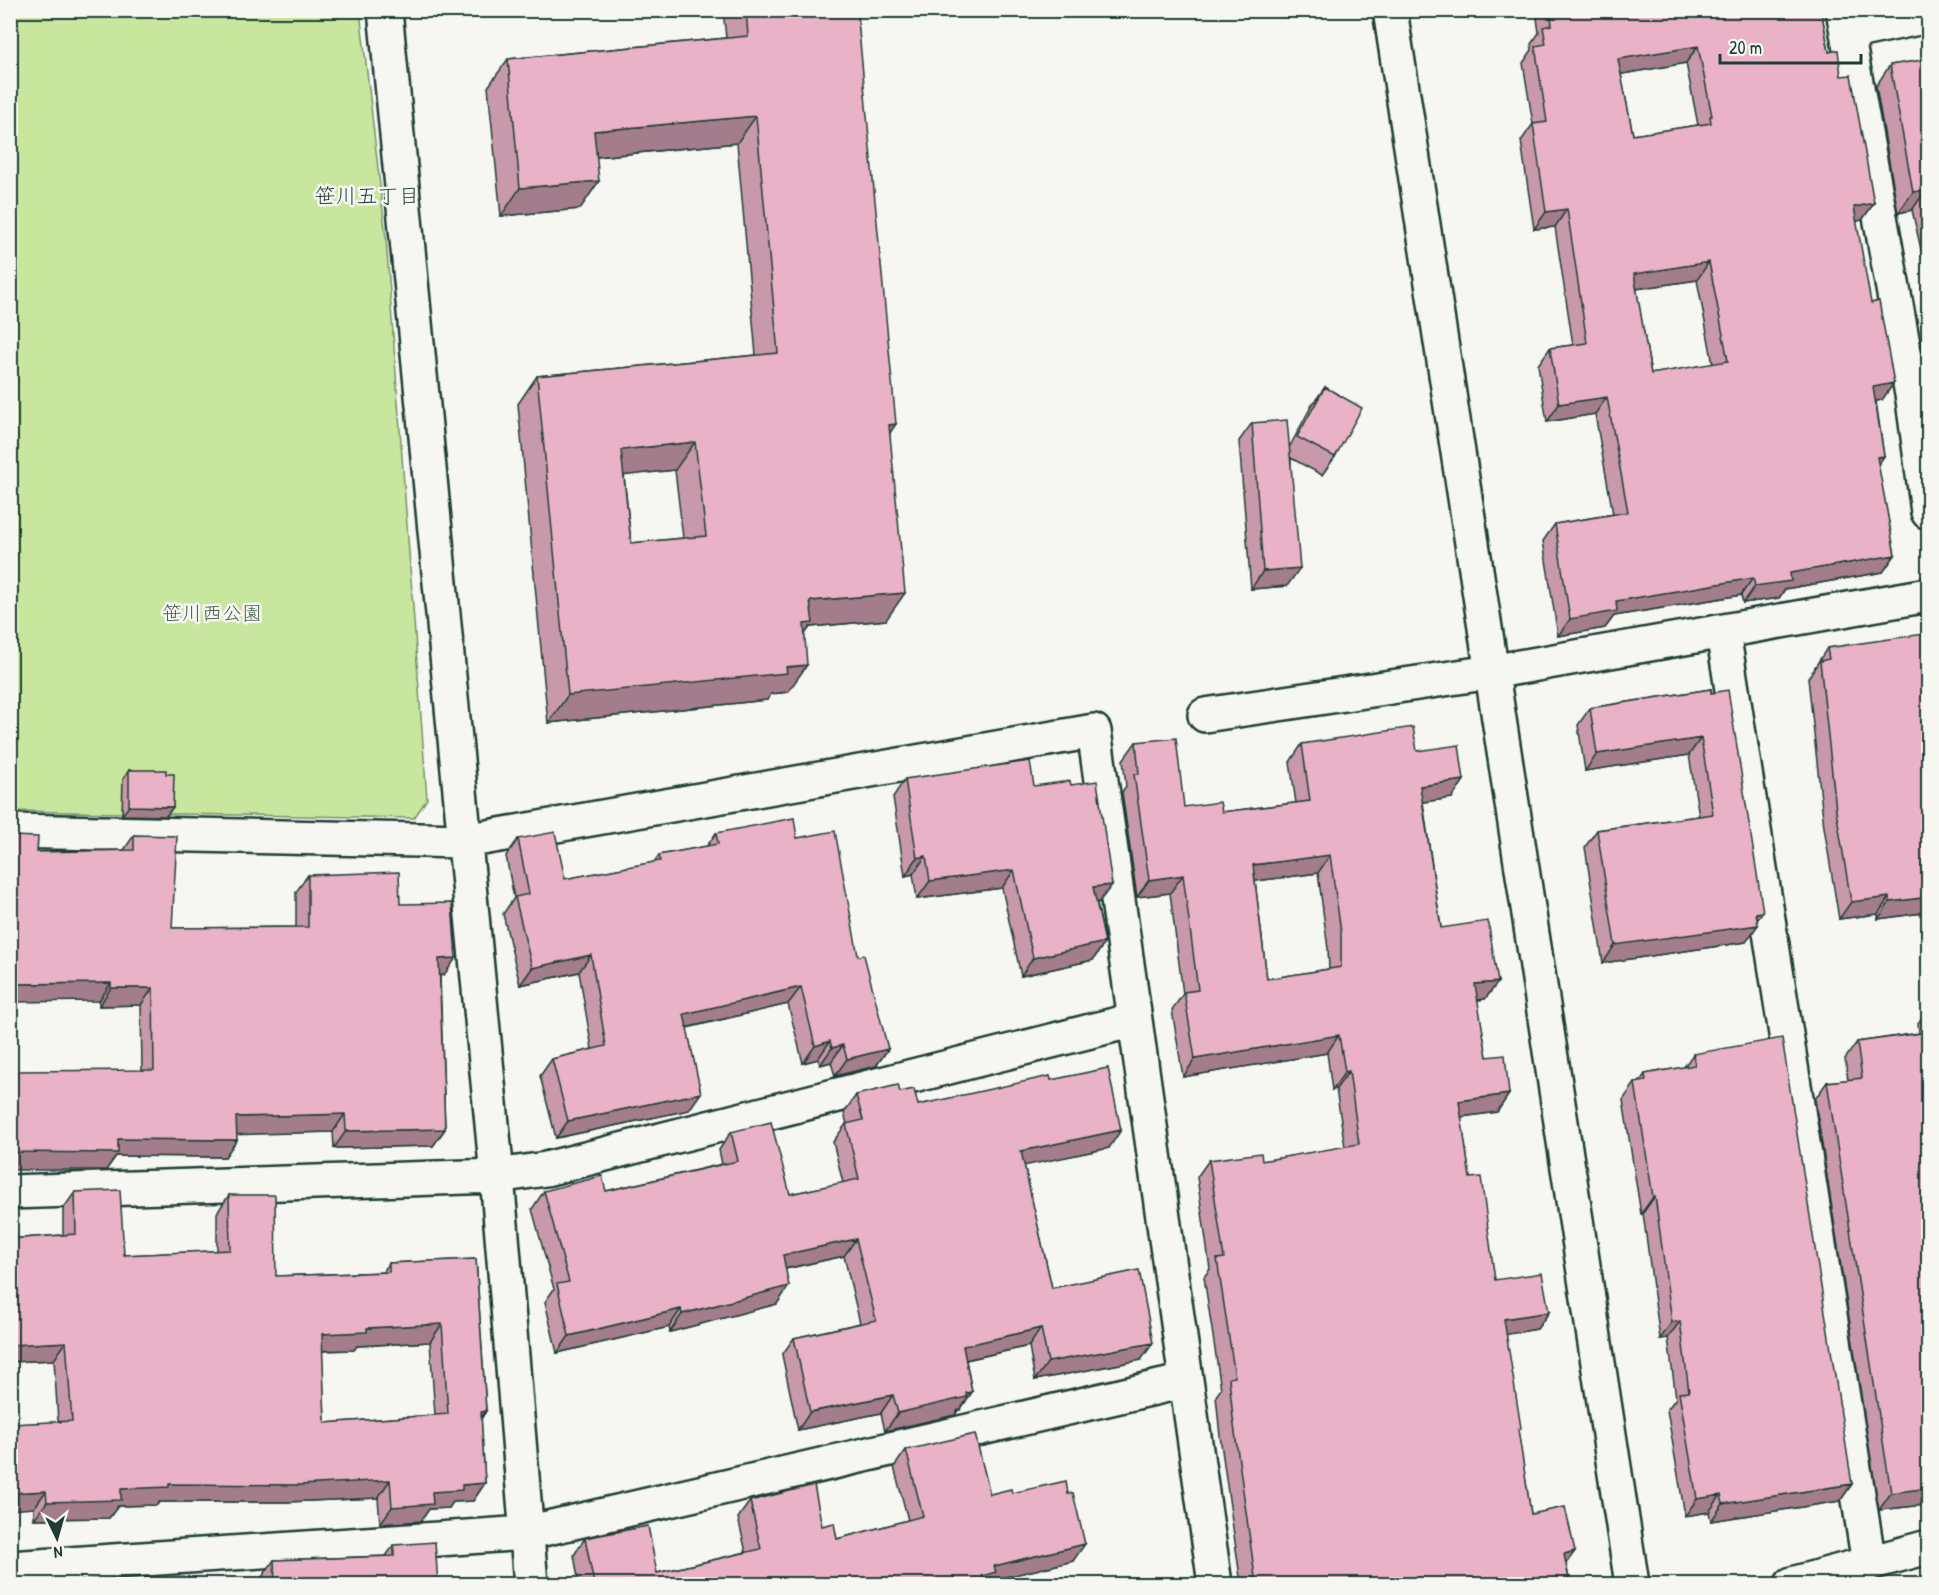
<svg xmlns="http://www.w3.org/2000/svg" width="1939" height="1595" font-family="'Patrick Hand','Klee One',sans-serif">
<rect width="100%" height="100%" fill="#f6f6f2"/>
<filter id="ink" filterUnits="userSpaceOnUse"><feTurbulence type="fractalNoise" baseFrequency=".0167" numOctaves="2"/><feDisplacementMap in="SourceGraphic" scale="12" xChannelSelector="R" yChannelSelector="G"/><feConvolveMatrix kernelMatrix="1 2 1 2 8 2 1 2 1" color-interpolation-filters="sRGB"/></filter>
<g filter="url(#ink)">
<!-- green -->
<path fill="#c8e69e" stroke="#749269" stroke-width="1.5" d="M11 11H360L386 238 427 799 414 818 11 811Z"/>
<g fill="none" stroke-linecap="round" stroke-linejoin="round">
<!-- minor casing -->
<g stroke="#1f3d34" stroke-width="38">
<path id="minor" d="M385 10 497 1176 531 1584
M1390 10 1632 1584
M1843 10 1913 400 1928 512
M1847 33 1928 16
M1723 632 1869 1564
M1205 715 1491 672 1928 595
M10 831 465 841 1094 731 1215 1584
M10 1192 497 1176 546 1169 1134 1020
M10 1568 526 1533 1185 1381
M1792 1584 1928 1547"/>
</g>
<!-- minor -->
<use href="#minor" stroke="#f6f6f2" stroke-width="33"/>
</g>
<!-- wall -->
<path fill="#c899ab" stroke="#1f3d34" stroke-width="1.5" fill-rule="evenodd" d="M723 10H857L890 434 886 620 810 627 804 635 788 692 771 694 767 700 548 723 518 404 537 376 756 355 737 143 597 157 580 209 501 216 488 87 508 59 726 38ZM675 470 683 538 631 543 624 475Z
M1536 10H1821L1829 52 1841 76 1874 203 1862 220 1856 221 1882 400 1876 401 1884 456 1878 465 1895 555 1883 572 1785 589 1779 598 1743 603 1741 595 1614 616 1605 628 1558 636 1543 541 1555 524 1613 514 1595 414 1547 422 1538 365 1550 348 1573 345 1555 227 1534 229 1521 141 1533 124 1523 63 1532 50 1531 44 1539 33ZM1686 63 1698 125 1633 135 1621 74ZM1697 280 1713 364 1651 374 1636 289Z
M1929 59V284L1912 210 1898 213 1876 86 1890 65Z
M1325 387 1335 457 1322 475 1291 458 1287 586 1251 589 1239 441 1252 423 1290 446 1312 405Z
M1827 648 1929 668V912L1878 919V914L1839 919 1824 827 1808 678Z
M1711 689 1757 920 1746 942 1603 963 1585 847 1597 830 1699 816 1689 755 1585 771 1578 725 1590 708Z
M1136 742 1184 807 1222 812 1296 803 1290 762 1302 744 1417 751 1464 780 1452 798 1423 802 1441 928 1498 982 1485 999 1477 1000 1487 1057 1509 1094 1497 1112 1461 1117 1470 1178 1495 1280 1549 1312 1537 1329 1506 1334 1518 1432 1531 1514 1575 1551 1566 1563 1570 1584H1241L1220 1436 1216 1396 1221 1389 1204 1277 1210 1269 1197 1177 1209 1160 1262 1161 1345 1147 1336 1089 1332 1090 1327 1053 1183 1077 1172 1010 1183 994 1170 893 1137 897 1122 792 1126 786 1123 760ZM1318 873 1328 949 1329 969 1267 979 1255 881Z
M129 770 166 774 173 807 166 816 122 815 123 779Z
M905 779 1034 786 1099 902 1097 903 1105 942 1093 960 1021 976 1002 888 917 899 913 874 905 876 893 797Z
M716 833 797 838 858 956 888 1049 876 1066 835 1076 831 1062 820 1065 818 1059 803 1063 788 1004 687 1028 689 1110 556 1138 540 1076 552 1059 592 1049 579 972 520 985 503 914 514 898 506 856 518 839 565 879 654 862 659 855 707 846Z
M134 835 172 928 296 927V892L308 875 400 904 444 975 440 976 445 1129 433 1146 334 1148 333 1132 237 1134 225 1157 116 1156 106 1170 142 1070 141 1005 99 1006V1001L37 852 124 850Z
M1929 1009V1498L1924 1505 1879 1510 1815 1099 1827 1082 1848 1080 1845 1059 1857 1042 1919 1033 1918 1023Z
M1693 1054 1852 1484 1840 1501 1711 1521 1709 1512 1685 1516 1667 1410 1676 1398 1668 1338 1660 1339 1643 1213 1641 1214 1623 1100 1635 1083H1639L1645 1074 1684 1067Z
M1051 1080 1109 1148 1024 1165 1052 1288 1141 1360 1035 1380 1029 1346 966 1360 972 1392 960 1410H958L955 1415 885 1431 881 1413 798 1430 782 1355 794 1338 860 1323 844 1256 786 1269 777 1304 670 1332 669 1327 557 1353 545 1302 554 1289 532 1209 544 1191H606L722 1164 719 1150 731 1132 790 1194 843 1183 833 1142 846 1124H847L844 1113 856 1095 900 1092 918 1105Z
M75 1192 124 1255 217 1251V1213L229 1195 276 1276 383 1272 389 1263 476 1259 486 1411 481 1419 485 1483 473 1501 453 1502 449 1508 429 1509 421 1521 380 1524 378 1498 286 1502H159L157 1505 118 1506 109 1518 34 1519V1508L58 1421 54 1360 10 1362V1239L63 1235V1209ZM430 1342 435 1415 325 1423 322 1351 354 1350 357 1346Z
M906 1450 990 1494 1012 1493 1073 1561 989 1581 987 1584H579L574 1555 585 1538 657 1573 746 1552 738 1518 750 1501 822 1526 837 1539 908 1520 894 1467Z
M394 1545 438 1584H263L262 1577 274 1560 386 1556Z"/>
<!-- shaded-wall -->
<path fill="#a37d8b" stroke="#1f3d34" stroke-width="1.5" d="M1698 46 1686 63 1606 77 1618 59Z
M756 116 737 143 575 159 594 131Z
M599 181 580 209 501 216 520 188Z
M1926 190 1912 210 1898 213 1913 192Z
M1874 203 1862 220 1842 224 1854 207Z
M1567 209 1555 227 1534 229 1546 212Z
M1709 262 1697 280 1622 291 1634 274Z
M1894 383 1882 400 1861 404 1873 387Z
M1607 397 1595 414 1547 422 1559 404Z
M896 424 877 452 889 425Z
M695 442 675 470 602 478 621 450Z
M1884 456 1872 473 1877 457Z
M1895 555 1883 572 1785 589 1779 598 1743 603 1755 586 1790 573Z
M1300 568 1287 586 1251 589 1263 571Z
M1753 578 1741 595 1614 616 1605 628 1558 636 1570 619 1616 601Z
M905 593 886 620 810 627 793 651 810 601Z
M807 665 788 692 771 694 767 700 548 723 568 695Z
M1701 738 1689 755 1585 771 1597 754Z
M1464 780 1452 798 1408 804 1420 786Z
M129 806 173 807 166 816 122 815Z
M1330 855 1318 873 1241 883 1253 865Z
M926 856 913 874 905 876 917 858Z
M1014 870 1002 888 917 899 930 881Z
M1183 875 1170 893 1137 897 1149 880Z
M1112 885 1099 902 1081 905 1093 887Z
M1889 897 1878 914 1839 919 1851 902Z
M1929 897V912L1878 919 1890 902Z
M1763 912 1753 926 1758 925 1746 942 1603 963 1615 945 1756 913Z
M1105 942 1093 960 1021 976 1033 958Z
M591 955 579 972 520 985 532 968Z
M456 958 444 975 427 976 439 959Z
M1498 982 1485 999 1462 1002 1475 984Z
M111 983 99 1001 10 1002 11 984Z
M801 987 788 1004 672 1031 684 1014Z
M111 988H153L141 1005 99 1006Z
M1339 1035 1327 1053 1183 1077 1195 1059Z
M830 1041 818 1059 803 1063 815 1046Z
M843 1045 831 1062 820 1065 832 1048Z
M888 1049 876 1066 835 1076 847 1059Z
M1349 1071 1336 1089 1332 1090 1345 1072Z
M701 1093 689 1110 556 1138 568 1121Z
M1509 1094 1497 1112 1447 1119 1459 1101Z
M345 1114 333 1132 224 1135 236 1117Z
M445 1129 433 1146 334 1148 346 1131Z
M1121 1130 1109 1148 1009 1169 1021 1151Z
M118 1139 237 1140 225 1157 116 1156 106 1170H10V1152Z
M1655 1196 1643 1213 1641 1214 1653 1197Z
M856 1239 844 1256 770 1272 783 1255Z
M789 1286 777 1304 670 1332 682 1314Z
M681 1309 669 1327 557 1353 569 1336Z
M1549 1312 1537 1329 1492 1337 1504 1319Z
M1680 1321 1668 1338 1660 1339 1672 1322Z
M442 1324 430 1342 357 1346 354 1350 309 1351 322 1334 367 1328Z
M1041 1328 1029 1346 951 1363 963 1346Z
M66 1342 54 1360 10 1362V1345Z
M1153 1343 1141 1360 1035 1380 1048 1362Z
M972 1392 960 1410H958L955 1415 885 1431 898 1413Z
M893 1395 881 1413 798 1430 810 1412Z
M486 1411 474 1429 481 1412Z
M390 1480 378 1498 286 1502H159L157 1505 118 1506 109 1518 34 1519 47 1502 121 1489 169 1484Z
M485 1483 473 1501 453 1502 449 1508 429 1509 421 1521 380 1524 392 1507 432 1492 462 1485Z
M1852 1484 1840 1501 1711 1521 1723 1504Z
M1929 1487V1498L1924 1505 1879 1510 1891 1493Z
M46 1491 34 1508 10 1510V1493Z
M1721 1495 1709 1512 1685 1516 1697 1499Z
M1085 1544 1073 1561 989 1581 987 1584H976L982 1576 994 1566Z
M1575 1551 1562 1569 1564 1554Z"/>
<!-- building -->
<path fill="#e9b2c7" stroke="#1f3d34" stroke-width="1.5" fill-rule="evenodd" d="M746 10H857L896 424 889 425 905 593 810 601 813 623 804 624 807 665 786 667 787 673 568 695 537 376 778 353 756 116 594 131 599 181 520 188 508 59 748 36ZM695 442 706 536 631 543 621 450Z
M1550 10H1821L1829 52 1838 50 1841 76 1851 75 1874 203 1854 207 1871 303 1879 301 1894 383 1873 387 1884 456 1877 457 1895 555 1790 573 1791 581 1755 586 1753 578 1616 601 1617 611 1570 619 1555 524 1628 512 1607 397 1559 404 1550 348 1587 343 1567 209 1546 212 1533 124 1547 122 1535 46 1546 44 1543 27 1552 25ZM1698 46 1712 116H1710L1711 123 1633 135 1618 59ZM1709 262 1728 361 1651 374 1634 274Z
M1929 59V200L1926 190 1913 192 1890 65Z
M1325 387 1362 408 1335 457 1297 437Z
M1287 420 1300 568 1263 571 1252 423Z
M1924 634 1929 668V897L1890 902 1889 897 1851 902 1836 810 1820 661 1829 659 1827 648Z
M1711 689V693L1728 690 1763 912 1756 913 1758 925 1615 945 1597 830 1713 814 1701 738 1597 754 1590 708Z
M1413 727 1417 751 1459 745 1464 780 1420 786 1441 928 1488 921 1498 982 1475 984 1487 1057 1505 1055 1509 1094 1459 1101 1470 1178 1481 1177 1495 1280 1542 1273 1549 1312 1504 1319 1521 1428 1518 1429 1531 1514 1565 1507 1575 1551 1564 1554 1570 1584H1256L1233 1418 1229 1378 1235 1377 1217 1259 1224 1258 1209 1160 1261 1153 1262 1161 1359 1144 1349 1071 1345 1072 1339 1035 1195 1059 1184 992 1198 990 1183 875 1149 880 1134 774H1139L1136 742 1176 738 1184 807 1220 802 1222 812 1310 801 1302 744ZM1330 855 1341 932V967L1267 979 1253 865Z
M1030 761 1034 786 1070 781 1071 785 1097 781 1112 885 1093 887 1105 942 1033 958 1014 870 930 881 926 856 917 858 905 779Z
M129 770H166V774H174L173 807 129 806Z
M794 818 797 838 835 831 858 956 864 955 888 1049 847 1059 843 1045 832 1048 830 1041 815 1046 801 987 684 1014 701 1093 568 1121 552 1059 606 1046 591 955 532 968 515 897 529 894 518 839 555 832 565 879 660 861 659 855 718 844 716 833Z
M134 835 177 836 172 928 308 927V875L399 872 400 904 452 903 456 958 439 959 445 1129 346 1131 345 1114 236 1117 237 1140 118 1139V1153L10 1152V1071L154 1070 153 988H111V983L11 984 10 836 38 837 37 852 134 850Z
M1929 1032V1488L1891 1493 1827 1082 1862 1078 1857 1042Z
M1782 1038 1852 1484 1723 1504 1721 1495 1697 1499 1679 1393 1689 1392 1680 1321 1672 1322 1655 1196 1653 1197 1635 1083 1646 1081 1645 1074 1695 1065 1693 1054Z
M1108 1068 1121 1130 1021 1151 1052 1288 1139 1270 1153 1343 1048 1362 1041 1328 963 1346 972 1392 966 1393 967 1397 898 1413 893 1395 810 1412 794 1338 876 1320 856 1239 783 1255 789 1286 682 1314 681 1309 569 1336 557 1284 569 1282 544 1191 602 1176 606 1191 738 1161 731 1132 771 1122 790 1194 859 1179 846 1124 863 1120 856 1095 898 1085 900 1092 914 1089 918 1105 1050 1076 1051 1080Z
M120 1190 124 1255 230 1250 229 1195H275L276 1276 389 1272V1263L476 1259 486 1411 481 1412 485 1483 462 1485V1490L432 1492 433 1504 392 1507 390 1480 299 1485 169 1484V1487L121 1489V1500L47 1502 46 1491 10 1493V1424L72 1421 66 1342 10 1345V1239L76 1234 75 1192ZM442 1324 448 1414 325 1423 322 1334 367 1332V1328Z
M975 1434 990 1494 1011 1489 1012 1493 1066 1481 1068 1494 1073 1493 1085 1544 994 1566 996 1572 982 1576 985 1584H594L585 1538 648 1526 657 1573 761 1549 750 1501 814 1485 822 1526 834 1523 837 1539 923 1516 906 1450Z
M435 1542 438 1584H275L274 1560 394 1556V1545Z"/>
</g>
<g text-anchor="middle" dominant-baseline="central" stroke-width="5" stroke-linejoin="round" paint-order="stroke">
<!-- park labels -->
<g font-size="20" fill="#415f49" stroke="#f6f6f2">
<text x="212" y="612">笹川西公園</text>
</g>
<!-- neighbourhood labels -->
<g font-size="21" fill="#1f3d34" stroke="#f6f6f2">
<text x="367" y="195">笹川五丁目</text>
</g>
</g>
<!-- margin -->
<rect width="1939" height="1595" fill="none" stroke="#f6f6f2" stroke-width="36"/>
<rect x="18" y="18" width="1903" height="1559" fill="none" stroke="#1f3d34" stroke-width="2" filter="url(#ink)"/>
<!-- north arrow -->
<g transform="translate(57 1538) rotate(175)" stroke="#f6f6f2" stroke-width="4.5" paint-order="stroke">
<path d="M0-4.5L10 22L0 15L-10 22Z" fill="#1f3d34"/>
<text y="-9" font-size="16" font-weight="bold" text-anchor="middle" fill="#1f3d34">N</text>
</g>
<!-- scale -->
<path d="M1720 54v9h141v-9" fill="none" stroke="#1f3d34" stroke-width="3"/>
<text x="1729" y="54" font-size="18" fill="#1f3d34" stroke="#f6f6f2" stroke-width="4.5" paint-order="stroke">20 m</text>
</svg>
